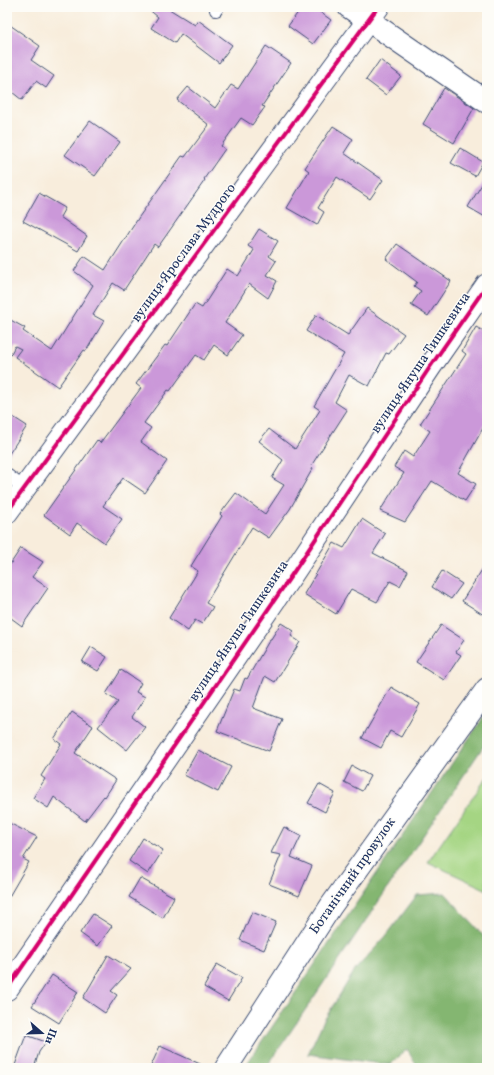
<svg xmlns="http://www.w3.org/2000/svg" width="494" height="1075" font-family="Vollkorn,serif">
<rect width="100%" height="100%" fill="#fdfcf7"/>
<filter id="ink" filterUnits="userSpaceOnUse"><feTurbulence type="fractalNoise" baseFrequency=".025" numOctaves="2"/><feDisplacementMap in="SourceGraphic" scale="8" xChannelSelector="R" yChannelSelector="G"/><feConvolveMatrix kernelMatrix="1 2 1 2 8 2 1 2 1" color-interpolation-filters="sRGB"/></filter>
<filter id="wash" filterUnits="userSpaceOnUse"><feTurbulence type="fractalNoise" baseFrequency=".012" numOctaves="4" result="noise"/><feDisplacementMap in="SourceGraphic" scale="16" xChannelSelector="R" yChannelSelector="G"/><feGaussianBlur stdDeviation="0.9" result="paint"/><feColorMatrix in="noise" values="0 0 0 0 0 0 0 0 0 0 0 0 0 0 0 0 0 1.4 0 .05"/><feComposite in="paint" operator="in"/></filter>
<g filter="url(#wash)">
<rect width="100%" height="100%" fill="#f8eddc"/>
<!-- green -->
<path fill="#a5d583" stroke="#608270" d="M487 777V890L428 862Z"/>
<!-- forest -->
<path fill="#84b671" stroke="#507268" d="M487 712V741L266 1068H244Z
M445 893 487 940V1068H422L415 1063 407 1049 390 1065 308 1054 323 1022 355 970 386 936 417 895Z"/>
<g id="blocks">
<!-- building -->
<path fill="#cb98d9" d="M148 7H166L195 25 198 20 232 45 219 63 181 34 175 43 151 28 158 17 147 8Z
M302 7H313L331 20 313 44 288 26Z
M7 23 40 46 31 60 54 76 46 88 36 81 22 100 7 88Z
M266 46 291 63 262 106 265 107 252 125 241 118 221 146 225 149 204 179 205 180 158 247 154 244 124 290 113 283 93 315 104 321 86 351 84 350 58 387 15 357 21 349 15 346 7 361V318L25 328 23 331 52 351 93 285 74 271 84 256 105 270 139 217 182 156 185 157 209 125 177 100 188 87 215 108 231 85 238 89Z
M380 60 401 76 386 95 366 80Z
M444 88 474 108 454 143 423 124Z
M90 121 120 142 95 176 65 155Z
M333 126 353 139 344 153 383 180 370 199 337 177 318 208 324 212 317 225 287 208 309 171 305 168Z
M460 148 483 162 475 176 451 163Z
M487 176V218L468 207Z
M39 193 65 208 60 217 87 236 78 251 23 221Z
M259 229 278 241 269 256 276 261 267 275 277 281 268 298 249 284 225 323 242 335 228 355 214 345 204 360 196 355 170 391 168 390 144 423 151 428 141 442 167 461 145 493 123 478 103 506 122 519 105 543 77 523 70 534 44 515 97 440 100 443 141 388 136 384 165 345 167 346 195 304 202 308 227 269 238 276 254 250 248 246Z
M397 244 451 281 428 316 411 305 421 291 414 286 417 282 386 259Z
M367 308 404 334 389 354 386 353 369 386 349 375 335 402 347 410 311 466 313 468 290 509 269 538 252 527 206 603 213 607 202 624 195 620 188 631 169 618 198 571 191 566 222 516 220 514 236 493 265 514 284 485 272 478 283 460 259 441 269 429 295 449 320 410 314 406 344 354 306 331 316 315 348 335Z
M476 327 487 333V421L458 473 476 484 465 501 432 481 405 522 380 511 404 473 394 467 404 451 413 457 430 431 420 424 466 354 462 351Z
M7 413 27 426 7 457Z
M362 519 385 534 373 553 408 571 400 586 390 581 377 602 351 589 336 614 304 594 334 543 344 548Z
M21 548 43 562 32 577 48 588 22 626 7 615V569Z
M487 562V617L462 601Z
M442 571 462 584 451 599 432 587Z
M281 623 294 631 291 636 300 642 275 682 265 676 253 708 282 719 269 751 217 731 234 689 240 691 245 678 247 679 270 639H271Z
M441 625 464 640 456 652 461 655 444 680 416 662Z
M91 647 107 657 98 671 82 662Z
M121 670 141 683 136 692 145 697 132 717 145 727 127 750 98 727 118 702 106 694Z
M391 687 420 704 401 737 390 731 381 748 362 738Z
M72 712 93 726 75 753 116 780 105 797 104 796 85 821 54 797 48 808 33 798 45 779 41 776 61 744 54 739Z
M198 750 231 767 218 792 184 775Z
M352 766 370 776 362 791 344 782Z
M319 784 335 793 325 812 308 803Z
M7 822 37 837 23 859 29 862 7 900Z
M284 827 301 836 291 857 312 866 299 896 269 884 281 855 271 853Z
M143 838 163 850 148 874 129 861Z
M140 878 174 897 163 918 129 897Z
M252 912 276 922 264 950 240 940Z
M93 914 112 926 98 946 80 933Z
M108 955 131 969 111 991 117 995 105 1013 83 998Z
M217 964 242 978 228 1001 204 987Z
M52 975 78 992 59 1023 32 1006Z
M26 1035 46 1042 39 1052 34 1068H14Z
M160 1046 209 1068H150Z"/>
</g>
</g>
<g filter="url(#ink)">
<use href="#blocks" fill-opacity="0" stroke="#3c4c71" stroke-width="1"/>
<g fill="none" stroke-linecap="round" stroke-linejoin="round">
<!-- lane casing -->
<g stroke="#3c4c71" stroke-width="14">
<path id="lane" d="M216 10 218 7
M7 475 24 488"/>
</g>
<!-- street casing -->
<g stroke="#3c4c71" stroke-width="24">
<path id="street" d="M349 7 487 102
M7 512 378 7
M7 989 293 573 430 367 487 285
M226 1068 331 906 487 689"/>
</g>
<!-- lane -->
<use href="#lane" stroke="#fff" stroke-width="12"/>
<!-- street -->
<use href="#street" stroke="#fff" stroke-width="22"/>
<!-- cycleway casing -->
<g stroke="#fdfcf7" stroke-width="6">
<path id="cycleway" d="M7 512 378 7
M7 989 293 573 430 367 487 285"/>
</g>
<!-- cycleway -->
<use href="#cycleway" stroke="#d6006c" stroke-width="4"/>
</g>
</g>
<g text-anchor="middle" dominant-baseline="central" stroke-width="3" stroke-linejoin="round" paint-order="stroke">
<!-- street labels -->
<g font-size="14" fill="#1b2f5e" stroke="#fdfcf7">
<text transform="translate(184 253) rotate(-54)">вулиця Ярослава Мудрого</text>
<text transform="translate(421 363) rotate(-56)">вулиця Януша Тишкевича</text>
<text transform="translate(239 631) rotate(-56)">вулиця Януша Тишкевича</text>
<text transform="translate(353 876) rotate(-55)">Ботанічний провулок</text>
</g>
</g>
<!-- margin -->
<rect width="494" height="1075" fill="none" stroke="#fdfcf7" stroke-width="24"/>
<!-- north arrow -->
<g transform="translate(42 1033) rotate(110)" stroke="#fdfcf7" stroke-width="3" paint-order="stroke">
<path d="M0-3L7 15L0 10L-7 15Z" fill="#1b2f5e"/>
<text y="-6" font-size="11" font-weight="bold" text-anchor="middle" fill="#1b2f5e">Пн</text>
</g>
</svg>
